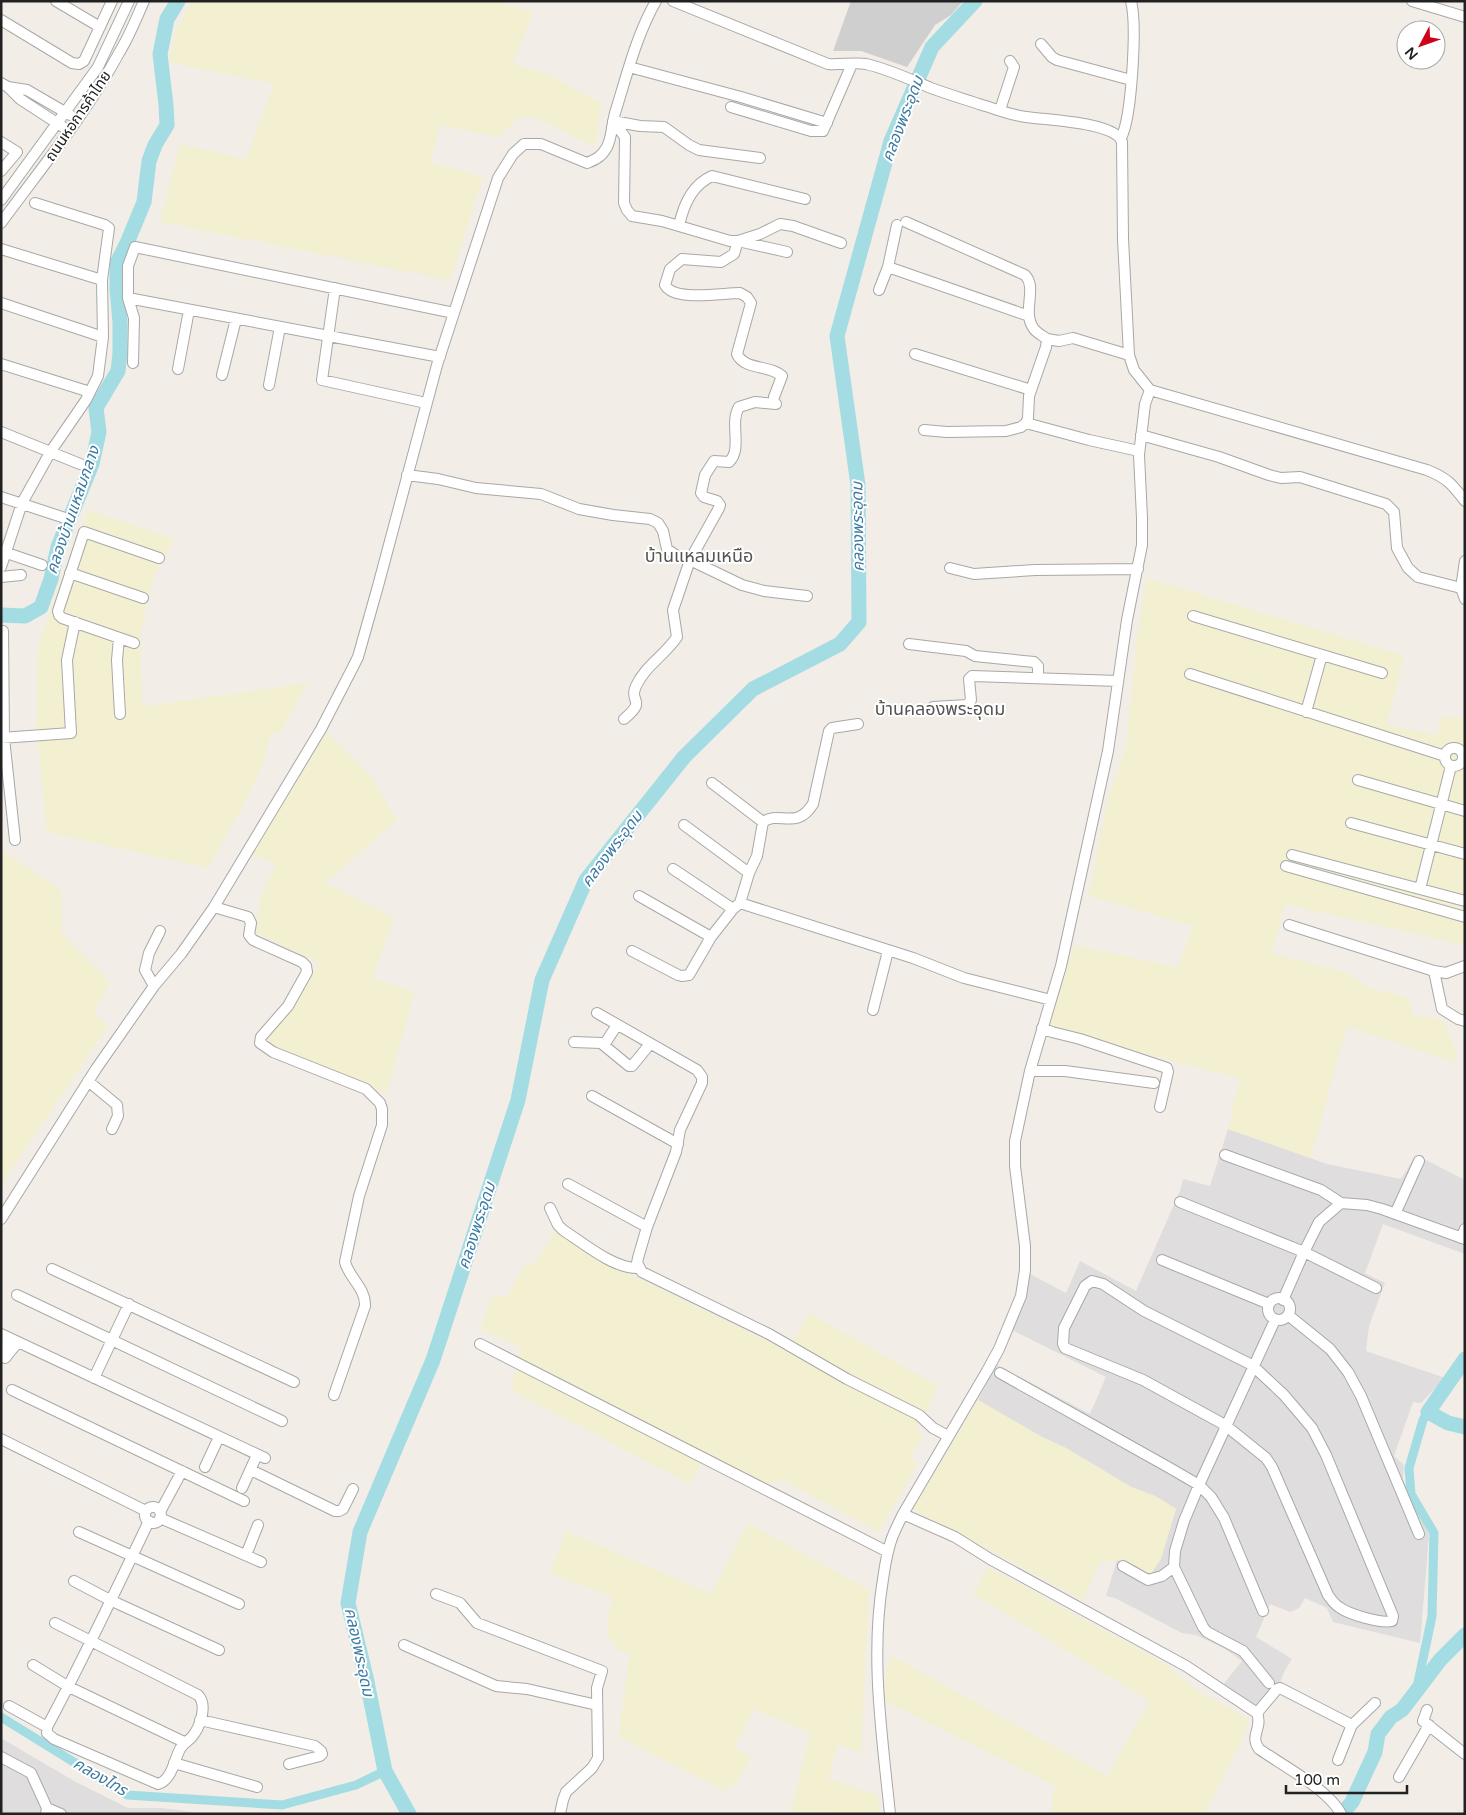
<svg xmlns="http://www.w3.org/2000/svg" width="1466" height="1815" font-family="'Varela Round','Noto Sans Thai',sans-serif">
<rect width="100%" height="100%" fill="#f2ede6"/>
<!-- residential -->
<path fill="#dfddde" d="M1228 1129 1327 1164 1401 1179 1416 1155 1465 1180V1254L1383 1224 1365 1273 1385 1283 1369 1326 1366 1351 1445 1378 1421 1403 1413 1402 1394 1456 1404 1465 1403 1480 1429 1535 1420 1643 1333 1622 1327 1608 1305 1598 1299 1608 1290 1612 1270 1604 1256 1637 1292 1659 1285 1670 1279 1685H1275L1268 1691 1256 1708 1222 1686 1242 1661 1225 1649 1196 1635 1182 1633 1115 1598 1106 1596 1117 1560 1135 1565 1150 1575 1176 1509 1155 1496 1131 1487 1066 1448 1042 1437 978 1400 997 1365 1090 1414 1106 1377 1012 1330 1024 1300 1030 1274 1066 1293 1080 1261 1136 1291 1180 1191 1183 1179 1210 1186Z
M1 1738 74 1781 128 1808H162L207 1814H1Z"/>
<!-- religious -->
<path fill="#cfcfcf" d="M851 1H963L951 15 935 25 907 67 861 51H833Z"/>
<!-- farmland -->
<path fill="#f2f0d0" d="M192 1H489L533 12 513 64 549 75 601 103 595 144H589L536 117 518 118 499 137 439 125 431 163 483 176 450 280 160 222 180 144 246 159 274 84 169 62 175 32Z
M88 510 174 539 153 580 140 632 142 707 308 683 279 734 271 731 263 763 247 798 208 868 47 832 36 723 38 648 60 582Z
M1147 578 1404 656 1386 726 1437 735 1442 716 1465 719V945L1285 904 1272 953 1347 973 1368 988 1408 998 1413 1015 1443 1020 1456 1051 1455 1063 1347 1026 1311 1158 1228 1129 1240 1079 1048 1028 1074 945 1178 968 1193 926 1089 896 1107 803 1127 744 1136 644Z
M326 731 372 778 397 820 325 883 394 918 372 978 414 992 387 1093 269 1043 270 1032 295 1005 319 963 256 933 261 897 276 864 249 853Z
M1 850 61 890 62 934 110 982 94 1013 108 1026 1 1185Z
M555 1231 631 1275 788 1351 809 1313 938 1386 916 1431 923 1436 910 1457 917 1465 879 1532 783 1480 764 1484 704 1458 690 1484 511 1390 521 1347 481 1330 491 1298 508 1295 524 1266 537 1261Z
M978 1400 1042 1437 1066 1448 1131 1487 1157 1497 1176 1509 1161 1559 1150 1576 1135 1565 1118 1560 1100 1562 1083 1600 913 1509Z
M748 1523 869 1590 861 1753 837 1744 829 1779 878 1795 879 1814 791 1812 810 1733 754 1709 735 1747 751 1758 737 1782 725 1791 619 1737 629 1654 617 1649 606 1634 612 1597 550 1573 566 1531 711 1594Z
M988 1567 1164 1663 1197 1691 1250 1720 1239 1746 1204 1814H1051L1055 1786 885 1701 886 1671 892 1656 1107 1776 1150 1701 973 1594Z"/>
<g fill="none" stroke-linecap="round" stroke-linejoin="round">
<!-- canal -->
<path stroke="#a3dce3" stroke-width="9" d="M1416 1692 1432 1616 1434 1533 1411 1494 1409 1468 1423 1420 1428 1412
M1 1717 127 1795 282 1805 356 1785 385 1771"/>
<!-- river -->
<path stroke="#a3dce3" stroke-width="15" d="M1 615 25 616 41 607 51 579 58 547 92 464 99 432 96 408 118 371 120 353V322L117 289V263L127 243 144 202 149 161 155 145 167 125 166 105 160 54 167 19 178 1
M1465 1359 1428 1412 1448 1423 1465 1427
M409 1814 385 1771 366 1677 348 1603 360 1532 433 1360 518 1100 542 980 586 880 684 757 753 689 840 644 859 622 858 485 837 336 891 141 932 47 975 1
M1342 1814 1352 1802 1375 1752 1378 1734 1391 1717 1402 1710 1440 1660 1465 1635"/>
<!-- minor casing -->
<g stroke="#a8a8a8" stroke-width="12">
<path id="minor" d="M56 1 100 27
M673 1 828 64C840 65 855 62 866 64 888 69 909 79 931 88 947 94 964 99 982 105 996 109 1011 115 1026 117 1046 120 1116 122 1122 142L1123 239 1129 355 1134 370 1150 390 1427 470C1447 478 1452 484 1465 501
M1412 1 1465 17
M1 20 72 63 79 64 84 61 112 1
M1041 44 1052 57 1057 60 1131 80
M629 67 741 97 827 123
M1 83 8 87 20 99 63 127
M8 87 27 90 70 115
M731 107 811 131H823L852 64
M1000 110 1014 67 1010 61
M613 121 640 126 664 127 689 145 699 150 760 158
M612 127 617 126 625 137 624 203 627 210 632 216 662 221 730 241H738L760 234 780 224 793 226 841 243
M1121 138C1132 117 1137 24 1131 1
M1 142 17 152 1 171
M1 200 98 67 129 1
M906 222 1025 275C1038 288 1021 312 1034 329 1037 333 1043 336 1047 339
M1 223C42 167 86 114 119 53 129 37 136 19 144 1
M679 226C683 206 692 185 712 176L805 199
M1 249 102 280
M888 267 897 225
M335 288 322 380 426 403
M879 290 888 267 1029 316
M128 298 134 318 133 363
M1 303 103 337
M915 354 1031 390
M440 357 128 298V266L135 247 454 313
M1 364 90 392
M178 369 189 310
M222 375 236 319
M269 385 280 327
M774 397 782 376C770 365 744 370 737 354L751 303 747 297 740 293C722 293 674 302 665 285L670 269 682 259 721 262 734 254 738 241 787 252
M1026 423 1089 440 1139 451
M924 430 947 432 1006 431 1021 427 1026 423 1028 418 1029 396 1046 347 1047 339 1059 341 1073 338 1129 355
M1 432 80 464
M1141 435 1219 457 1269 475 1281 478 1300 477 1386 504 1394 512 1397 548 1408 568 1418 577 1461 588
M407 475 438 479 476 488 541 494 579 509 613 515 650 519 658 523 663 531 667 549 677 556 690 560 742 585 764 591 807 596
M1 497 65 518
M1 551 42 565
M1465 561 1461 588 1465 599
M1 567 22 503 51 451 86 400 98 376 103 337 102 280 109 228 105 225 35 203
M950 568 974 574 1035 570 1138 569
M70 573 143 598
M1 577 21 575
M1193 616 1382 673
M3 631 4 738 15 840
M119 638 117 660 120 714
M134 643 62 618 59 615 58 611 84 532 159 558
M909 644 966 651 975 656 1034 662 1038 666V677
M1190 674 1445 756
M933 707 967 705 971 700 969 679 972 676 1118 681
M1306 712 1322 655
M624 719C648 699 628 703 636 686 645 666 665 655 677 637L673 610 690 560 719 508 720 505 717 501 704 497 701 493 705 475 714 461 729 462C743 449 729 423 739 407L755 402 776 404
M1 738 71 733 67 660 75 622
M1445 757a9 9 0 1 1 18 0a9 9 0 1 1-18 0Z
M1358 780 1465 811
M712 783 763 822
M1351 823 1465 854
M684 825 749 873
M1292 855 1465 901
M1286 866 1465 917
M673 869 733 909
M1420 889 1451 766
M639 896 711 937
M740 903 913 958 964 978 1051 1000
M214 907 248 917 251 923 249 935 253 940 302 962 306 966 307 972 288 1006 261 1037 260 1043 273 1052 366 1089 380 1103 382 1109V1125L359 1196 345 1262C349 1278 366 1288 365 1306L334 1395
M1289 925 1434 971 1446 973 1465 966
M632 951 678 975 682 976 689 975 711 937 733 909 740 903 749 873 757 856 763 822C779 810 796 831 813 804L829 731 832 728 858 724
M1434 971 1442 1009 1458 1019 1465 1021
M154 986 145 970 149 953 160 931
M873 1010 888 951
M597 1013 697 1070 702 1077V1083L680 1130 676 1152 647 1227 638 1258 637 1263 642 1272 769 1334 847 1379 919 1415 933 1428 948 1436
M1042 1028 1052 1032 1080 1039 1167 1068 1168 1072 1160 1107
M574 1042 601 1043 629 1066H632L650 1044
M604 1045 617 1025
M1030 1071H1065L1154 1083
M88 1081 117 1105 118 1116 112 1129
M592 1096 678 1144
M1225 1155 1321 1190 1341 1203
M568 1184 647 1227
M1180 1202 1304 1252 1376 1288
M550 1208 558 1225 563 1230C583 1243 614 1269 638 1268
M1395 1214 1419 1161
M1 1219 96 1069 154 986 181 954 214 907 321 729 352 669 358 657 378 586 437 365 498 178 513 154 524 144H541L587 163C597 159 602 156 607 147 612 137 612 124 615 113 627 75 636 36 656 1
M1461 1238 1465 1229
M1162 1260 1269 1304
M52 1269 294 1382
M1092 1281 1103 1284 1144 1311 1252 1365 1284 1395 1312 1428 1326 1455 1393 1616 1392 1621C1381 1624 1348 1614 1339 1607 1334 1604 1331 1599 1328 1595L1272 1467 1266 1458 1225 1425 1143 1380 1065 1348 1063 1344 1064 1328 1085 1286Z
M17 1295 282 1421
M1268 1309a11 11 0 1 1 22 0a11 11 0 1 1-22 0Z
M1283 1300 1304 1252 1319 1222 1341 1203 1367 1205 1382 1209 1465 1239
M1288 1315 1330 1349 1348 1372 1361 1396 1419 1534
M1 1334 265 1458
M480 1344 888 1552
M1 1350 10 1339
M5 1358 18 1342
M1000 1373 1168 1467 1199 1485 1211 1497 1224 1518 1263 1611
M94 1378 129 1304
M12 1390 244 1501
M1 1439 146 1511
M205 1467 219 1437
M251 1470 335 1511H339L343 1509 353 1489
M242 1488 257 1455
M145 1515a8 8 0 1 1 16 0a8 8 0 1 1-16 0Z
M160 1512 182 1471
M903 1514 955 1537 990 1559 1186 1666 1257 1713C1263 1729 1249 1735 1259 1749 1282 1765 1329 1790 1341 1814
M160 1518 261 1562
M79 1532 239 1604
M246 1555 258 1525
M1123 1566 1148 1580 1162 1576 1174 1567
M74 1581 110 1600 219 1650
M436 1594 460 1603 477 1623 602 1671 597 1688 598 1758 592 1768 566 1792 563 1800 560 1814
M55 1623 198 1695C208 1705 200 1728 191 1738 187 1742 183 1743 180 1749 174 1760 172 1780 158 1784L54 1739 47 1733V1727C83 1660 116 1590 149 1521
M404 1645 496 1686 527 1689 597 1705
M33 1665 69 1687 184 1742
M1269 1683 1243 1651 1207 1632 1203 1627 1174 1567 1175 1551 1184 1521 1199 1485 1275 1320
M9 1706 47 1727
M1427 1710 1423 1721 1465 1754
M1257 1713 1277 1689 1280 1688 1350 1724 1351 1727 1338 1760
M200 1720 315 1746 321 1751 322 1754 320 1756 289 1764
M1351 1726 1375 1703
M1 1757 31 1773 47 1808 46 1814
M174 1763 257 1787
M1399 1777 1429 1725
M47 1808 61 1814
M890 1814C882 1735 870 1657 883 1579 885 1565 887 1551 892 1538 895 1530 899 1522 903 1514L987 1371 999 1349 1021 1296 1025 1270V1246L1015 1166V1141L1030 1071 1061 966 1108 751 1127 620 1142 545V518L1139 455 1145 404 1150 390"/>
</g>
<!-- minor -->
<use href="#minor" stroke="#fff" stroke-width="10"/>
</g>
<g text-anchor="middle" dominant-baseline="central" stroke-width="4" stroke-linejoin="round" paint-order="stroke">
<!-- street labels -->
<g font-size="15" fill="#212121" stroke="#fff">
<text transform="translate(78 116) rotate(-56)">ถนนหอการค้าไทย</text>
</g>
<!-- water labels -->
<g font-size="16" font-style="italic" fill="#3b7aa2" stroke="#fff">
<text transform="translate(903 119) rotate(-69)">คลองพระอุดม</text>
<text transform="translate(73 510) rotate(-71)">คลองบ้านแหลมกลาง</text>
<text transform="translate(858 527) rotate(-91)">คลองพระอุดม</text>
<text transform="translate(612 849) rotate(-53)">คลองพระอุดม</text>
<text transform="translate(477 1226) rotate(-72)">คลองพระอุดม</text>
<text transform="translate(359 1652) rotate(78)">คลองพระอุดม</text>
<text transform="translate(100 1777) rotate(30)">คลองไทร</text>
</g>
<!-- quarter labels -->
<g font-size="18" fill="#545454" stroke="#fff">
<text x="699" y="556">บ้านแหลมเหนือ</text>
<text x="940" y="709">บ้านคลองพระอุดม</text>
</g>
</g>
<!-- border -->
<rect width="1466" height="1815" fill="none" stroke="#212121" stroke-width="5"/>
<!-- north arrow -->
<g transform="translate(1421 45) rotate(229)"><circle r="24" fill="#ffffff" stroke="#a6a6a6"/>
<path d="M0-4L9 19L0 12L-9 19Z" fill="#d10019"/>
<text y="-8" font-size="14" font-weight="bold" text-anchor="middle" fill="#212121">N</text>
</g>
<!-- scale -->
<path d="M1286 1785v8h121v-8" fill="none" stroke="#212121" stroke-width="2.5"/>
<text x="1294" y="1785" font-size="15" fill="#212121" stroke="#ffffff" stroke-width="4" paint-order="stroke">100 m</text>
</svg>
